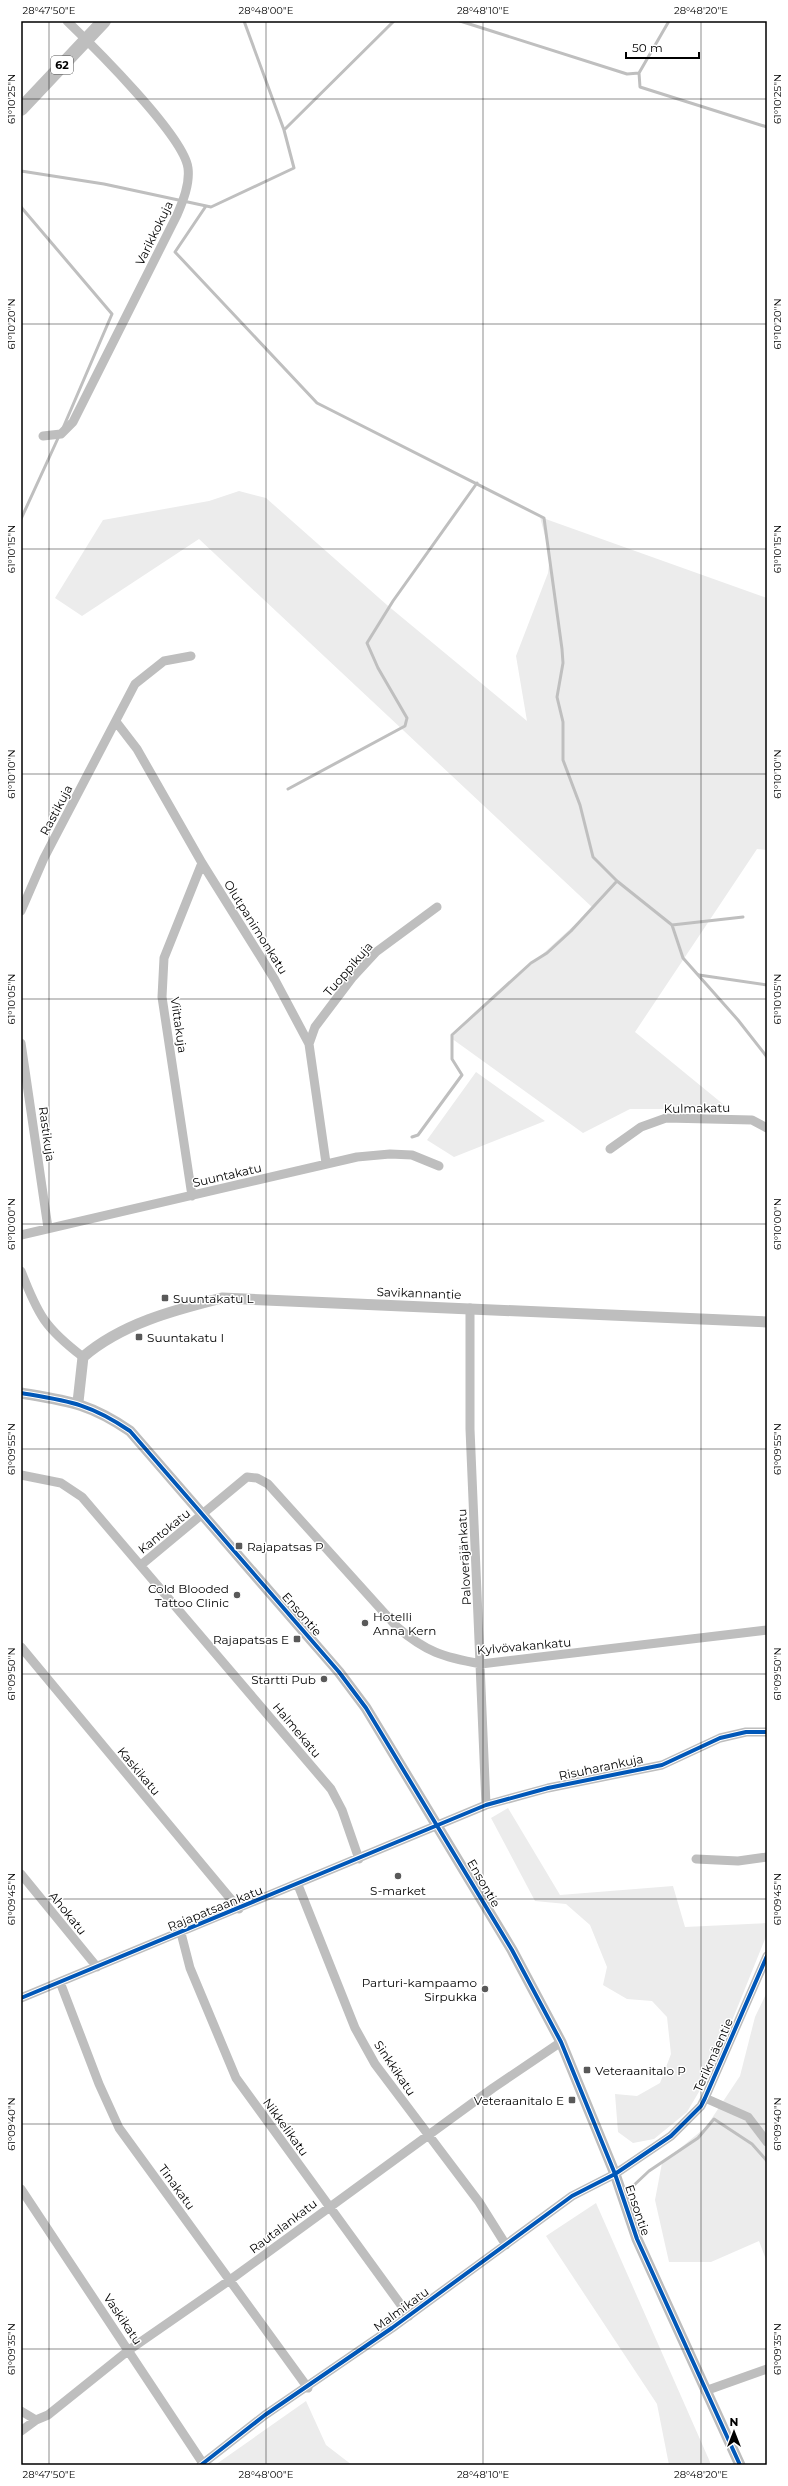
<svg xmlns="http://www.w3.org/2000/svg" width="788" height="2486" font-family="Montserrat,sans-serif">
<rect width="100%" height="100%" fill="#fff"/>
<!-- green -->
<path fill="#ececec" d="M239 491 266 498 387 605 527 721 516 656 548 573 550 555 540 517 767 598V850L757 849 635 1032 729 1109H630L583 1133 451 1038 593 908 199 539 82 616 55 598 103 520 209 501Z
M476 1072 545 1121 454 1157 427 1140Z
M508 1808 560 1895 673 1886 685 1927 767 1923V1934L713 2068 687 2112 654 2139 633 2143 618 2132 615 2094 637 2096 660 2083 671 2054 667 2017 652 2001 627 1999 603 1985 607 1967 590 1925 566 1904 535 1901 491 1818Z
M767 1992V2262L759 2241 711 2262H669L655 2200 662 2163 706 2127 740 2076 755 2017Z
M596 2203 710 2462V2465H669L657 2404 546 2236Z
M306 2401 326 2445 352 2465H215Z"/>
<g fill="none" stroke-linecap="round" stroke-linejoin="round">
<!-- stream -->
<path stroke="#bfbfbf" stroke-width="3" d="M460 21 627 74 639 73
M669 21 639 73 640 87 767 127
M284 130 394 21
M21 171 104 184 211 207 294 168 284 130 244 21
M206 206 175 252 317 403 544 518 562 649 563 663 557 697 563 722V760L580 805 593 857 617 881 672 925 683 958 738 1020 767 1057
M21 207 112 314 63 428
M21 519 59 436
M288 789 405 726 407 718 378 668 367 643 393 601 477 483
M672 925 743 917
M699 975 767 985
M412 1137 418 1135 462 1075 452 1059V1035L531 963 547 953 571 931 617 881
M632 2187 649 2171 698 2138 714 2119 752 2144 767 2161"/>
<!-- minor -->
<path stroke="#bebebe" stroke-width="9" d="M43 436 61 434 73 422 177 215C183 201 190 184 188 168 184 136 93 46 67 21
M117 723 137 749 202 863 275 980 309 1044 326 1163
M21 911 44 858 135 684 164 661 191 656
M21 1043 48 1228
M309 1044 315 1027 352 978 376 952 437 907
M610 1149 641 1127 666 1118 752 1120 767 1128
M192 1196 162 997 164 958 202 863
M21 1235 357 1157 390 1154 412 1155 439 1166
M21 1271C38 1315 45 1328 83 1357
M470 1308V1429L486 1805
M21 1475 61 1483 82 1497 331 1789 342 1810 359 1859
M141 1565 247 1477 257 1478 268 1484 397 1627C426 1652 443 1657 481 1664L767 1630
M21 1647 239 1909
M696 1859 738 1861 767 1857
M21 1874 97 1967
M298 1885 355 2028 375 2064 479 2202 506 2245
M181 1933 190 1968 236 2078 409 2316
M60 1982 99 2084 119 2128 308 2388
M21 1998 486 1805 548 1788 662 1765 720 1738 746 1732H767
M705 2098 748 2117 767 2142
M21 2189 204 2465
M705 2391 767 2369
M21 2411 36 2420
M21 2431 36 2420 48 2415 129 2350 230 2280 493 2088 561 2042
M201 2465 265 2415 392 2328 572 2196 615 2174 671 2136 701 2106 705 2098 767 1956"/>
<!-- tertiary -->
<path stroke="#bebebe" stroke-width="11" d="M21 1393C68 1401 89 1403 130 1431L339 1672 366 1708 512 1950 561 2042 615 2174 637 2239 740 2465
M78 1402 83 1357C121 1324 174 1310 222 1298L767 1322"/>
<!-- primary -->
<path stroke="#bebebe" stroke-width="14" d="M21 109 104 21"/>
<!-- cycleway casing -->
<g stroke="#fff" stroke-width="6">
<path id="cycleway" d="M21 1393C68 1401 89 1403 130 1431L339 1672 366 1708 512 1950 561 2042 615 2174 637 2239 740 2465
M21 1998 486 1805 548 1788 662 1765 720 1738 746 1732H767
M201 2465 265 2415 392 2328 572 2196 615 2174 671 2136 701 2106 705 2098 767 1956"/>
</g>
<!-- cycleway -->
<use href="#cycleway" stroke="#0057b8" stroke-width="4"/>
</g>
<!-- ticks -->
<path fill="none" stroke="#000" stroke-width="1" stroke-opacity="0.45" d="M49 21V2465M266 21V2465M483 21V2465M701 21V2465M21 99H767M21 324H767M21 549H767M21 774H767M21 999H767M21 1224H767M21 1449H767M21 1674H767M21 1899H767M21 2124H767M21 2349H767"/>
<!-- markers -->
<g fill="#595959" stroke="#fff" stroke-width="1.5">
<rect x="161" y="1294" width="8" height="8" rx="2"/>
<rect x="135" y="1333" width="8" height="8" rx="2"/>
<rect x="235" y="1542" width="8" height="8" rx="2"/>
<circle cx="237" cy="1595" r="4"/>
<circle cx="365" cy="1623" r="4"/>
<rect x="293" y="1635" width="8" height="8" rx="2"/>
<circle cx="324" cy="1679" r="4"/>
<circle cx="398" cy="1876" r="4"/>
<circle cx="485" cy="1989" r="4"/>
<rect x="583" y="2066" width="8" height="8" rx="2"/>
<rect x="568" y="2096" width="8" height="8" rx="2"/>
</g>
<g text-anchor="middle" dominant-baseline="central" stroke-width="3" stroke-linejoin="round" paint-order="stroke">
<!-- shield labels -->
<rect fill="#fff" stroke="#4c4c4c" stroke-width="1" x="51" y="56" width="22" height="18" rx="3"/>
<g font-size="11" font-weight="bold" fill="#000">
<text x="62" y="65">62</text>
</g>
<!-- street labels -->
<g font-size="12" fill="#000" stroke="#fff">
<text transform="translate(154 233) rotate(-64)">Varikkokuja</text>
<text transform="translate(56 810) rotate(-62)">Rastikuja</text>
<text transform="translate(256 927) rotate(58)">Olutpanimonkatu</text>
<text transform="translate(348 969) rotate(-49)">Tuoppikuja</text>
<text transform="translate(179 1025) rotate(82)">Viittakuja</text>
<text transform="translate(697 1108) rotate(-1)">Kulmakatu</text>
<text transform="translate(47 1134) rotate(82)">Rastikuja</text>
<text transform="translate(227 1175) rotate(-13)">Suuntakatu</text>
<text transform="translate(419 1293) rotate(2)">Savikannantie</text>
<text transform="translate(164 1531) rotate(-39)">Kantokatu</text>
<text transform="translate(464 1557) rotate(-93)">Paloveräjänkatu</text>
<text transform="translate(302 1614) rotate(49)">Ensontie</text>
<text transform="translate(524 1646) rotate(-5)">Kylvövakankatu</text>
<text transform="translate(297 1730) rotate(50)">Halmekatu</text>
<text transform="translate(601 1767) rotate(-12)">Risuharankuja</text>
<text transform="translate(139 1771) rotate(50)">Kaskikatu</text>
<text transform="translate(484 1883) rotate(60)">Ensontie</text>
<text transform="translate(215 1908) rotate(-22)">Rajapatsaankatu</text>
<text transform="translate(68 1913) rotate(51)">Ahokatu</text>
<text transform="translate(713 2055) rotate(-66)">Terikmäentie</text>
<text transform="translate(395 2068) rotate(56)">Sinkkikatu</text>
<text transform="translate(286 2127) rotate(54)">Nikkelikatu</text>
<text transform="translate(177 2187) rotate(54)">Tinakatu</text>
<text transform="translate(638 2210) rotate(71)">Ensontie</text>
<text transform="translate(283 2226) rotate(-37)">Rautalankatu</text>
<text transform="translate(401 2309) rotate(-36)">Malmikatu</text>
<text transform="translate(123 2319) rotate(56)">Vaskikatu</text>
</g>
<!-- poi labels -->
<g font-size="12" fill="#000" stroke="#fff" text-anchor="start">
<text x="173" y="1298">Suuntakatu L</text>
<text x="147" y="1337">Suuntakatu I</text>
<text x="247" y="1546">Rajapatsas P</text>
<text x="229" y="1588" text-anchor="end">Cold Blooded<tspan x="229" dy="14">Tattoo Clinic</tspan></text>
<text x="373" y="1616">Hotelli<tspan x="373" dy="14">Anna Kern</tspan></text>
<text x="289" y="1639" text-anchor="end">Rajapatsas E</text>
<text x="316" y="1679" text-anchor="end">Startti Pub</text>
<text x="398" y="1890" text-anchor="middle">S-market</text>
<text x="477" y="1982" text-anchor="end">Parturi-kampaamo<tspan x="477" dy="14">Sirpukka</tspan></text>
<text x="595" y="2070">Veteraanitalo P</text>
<text x="564" y="2100" text-anchor="end">Veteraanitalo E</text>
</g>
</g>
<!-- border -->
<rect width="788" height="2486" fill="none" stroke="#ffffff" stroke-width="44"/>
<!-- north arrow -->
<g transform="translate(734 2432)" stroke="#ffffff" stroke-width="3" paint-order="stroke">
<path d="M0-3L7 15L0 10L-7 15Z" fill="#000000"/>
<text y="-6" font-size="11" font-weight="bold" text-anchor="middle" fill="#000000">N</text>
</g>
<!-- scale -->
<path d="M626 52v6h73v-6" fill="none" stroke="#000000" stroke-width="2"/>
<text x="632" y="52" font-size="12" fill="#000000" stroke="#ffffff" stroke-width="3" paint-order="stroke">50 m</text>
<rect x="22" y="22" width="744" height="2442" fill="none" stroke="#000" stroke-width="1.5"/>
<g font-size="10" text-anchor="middle" fill="#000">
<text x="49" y="14">28°47'50"E</text>
<text x="266" y="14">28°48'00"E</text>
<text x="483" y="14">28°48'10"E</text>
<text x="701" y="14">28°48'20"E</text>
<text transform="translate(11 99) rotate(-90)" y="4">61°10'25"N</text>
<text transform="translate(777 99) rotate(-90)" y="4">61°10'25"N</text>
<text transform="translate(11 324) rotate(-90)" y="4">61°10'20"N</text>
<text transform="translate(777 324) rotate(-90)" y="4">61°10'20"N</text>
<text transform="translate(11 549) rotate(-90)" y="4">61°10'15"N</text>
<text transform="translate(777 549) rotate(-90)" y="4">61°10'15"N</text>
<text transform="translate(11 774) rotate(-90)" y="4">61°10'10"N</text>
<text transform="translate(777 774) rotate(-90)" y="4">61°10'10"N</text>
<text transform="translate(11 999) rotate(-90)" y="4">61°10'05"N</text>
<text transform="translate(777 999) rotate(-90)" y="4">61°10'05"N</text>
<text transform="translate(11 1224) rotate(-90)" y="4">61°10'00"N</text>
<text transform="translate(777 1224) rotate(-90)" y="4">61°10'00"N</text>
<text transform="translate(11 1449) rotate(-90)" y="4">61°09'55"N</text>
<text transform="translate(777 1449) rotate(-90)" y="4">61°09'55"N</text>
<text transform="translate(11 1674) rotate(-90)" y="4">61°09'50"N</text>
<text transform="translate(777 1674) rotate(-90)" y="4">61°09'50"N</text>
<text transform="translate(11 1899) rotate(-90)" y="4">61°09'45"N</text>
<text transform="translate(777 1899) rotate(-90)" y="4">61°09'45"N</text>
<text transform="translate(11 2124) rotate(-90)" y="4">61°09'40"N</text>
<text transform="translate(777 2124) rotate(-90)" y="4">61°09'40"N</text>
<text transform="translate(11 2349) rotate(-90)" y="4">61°09'35"N</text>
<text transform="translate(777 2349) rotate(-90)" y="4">61°09'35"N</text>
<text x="49" y="2478">28°47'50"E</text>
<text x="266" y="2478">28°48'00"E</text>
<text x="483" y="2478">28°48'10"E</text>
<text x="701" y="2478">28°48'20"E</text>
</g>
</svg>
